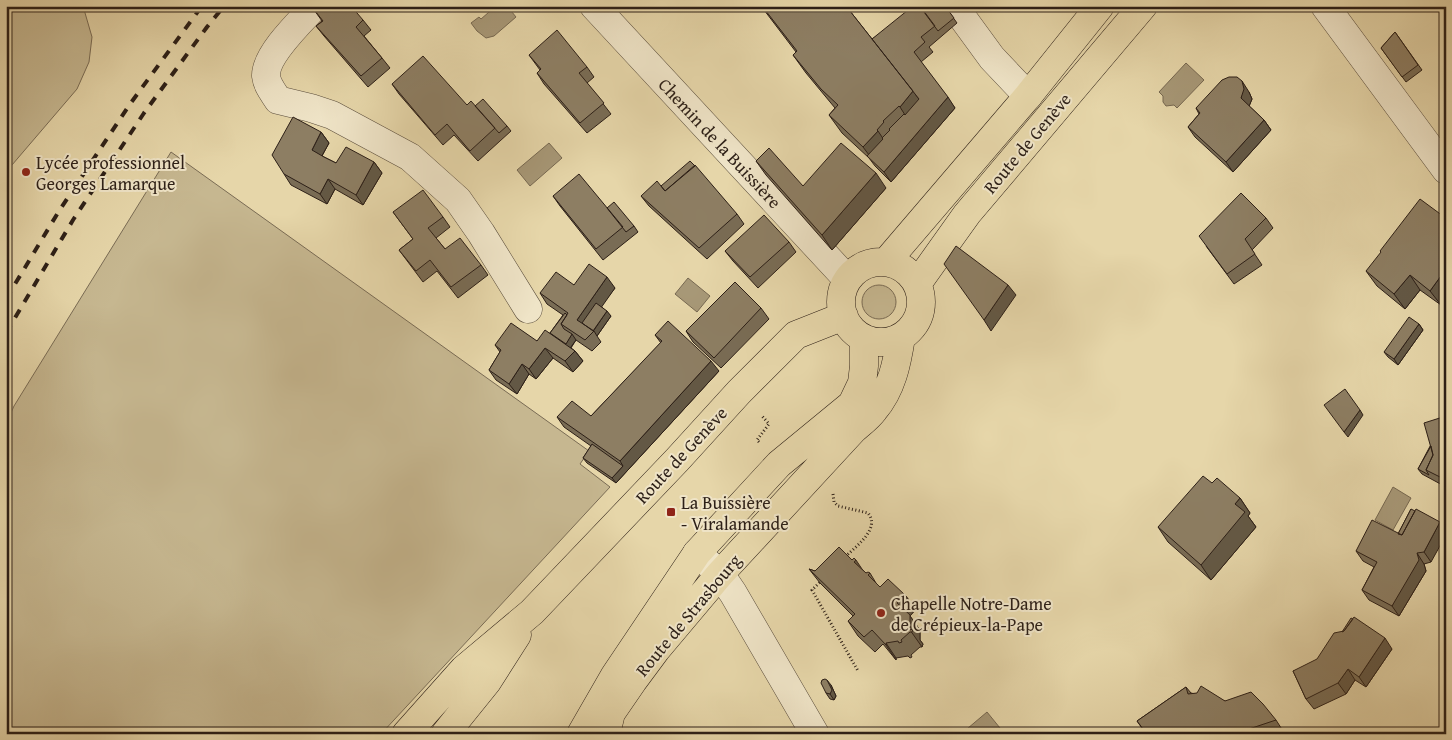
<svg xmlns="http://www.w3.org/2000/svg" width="1452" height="740" font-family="'Gentium Book Plus',serif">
<rect width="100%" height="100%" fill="#e6d6a9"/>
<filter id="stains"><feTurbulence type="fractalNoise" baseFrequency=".004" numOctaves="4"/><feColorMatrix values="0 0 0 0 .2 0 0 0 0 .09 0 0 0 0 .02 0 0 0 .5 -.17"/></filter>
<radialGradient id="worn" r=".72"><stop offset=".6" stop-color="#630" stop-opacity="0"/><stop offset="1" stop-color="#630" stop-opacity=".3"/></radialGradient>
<!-- green -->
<path fill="#c6b790" stroke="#796b54" d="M6 6H83L92 37 89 62 77 89 6 172Z
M171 152 589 451 580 464 610 487 381 734H6V424L14 406Z
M862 302a17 17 0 1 1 34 0a17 17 0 1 1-34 0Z"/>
<!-- water -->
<path fill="#a79877" stroke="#766851" d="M496 6H507L516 17 494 36 486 38 477 31 471 23 479 17 481 19Z
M1186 63 1204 80 1177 108 1174 105 1166 106 1163 102V96L1159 92Z
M549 143 562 158 530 186 517 170Z
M688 278 710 296 697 312 675 294Z
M1393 487 1411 498 1393 530 1375 520Z
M987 712 1000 728 993 734H961Z"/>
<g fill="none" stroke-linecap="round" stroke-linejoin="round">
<!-- minor casing -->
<g stroke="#5a4d3c" stroke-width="29">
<path id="minor" d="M315 6C301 21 265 55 266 76 267 85 273 92 278 100L311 108 332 115 410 157 458 200 481 233 528 309
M594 6 847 279
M954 6 992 58 1028 96
M1325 6 1446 170
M697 553 720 574 733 593 815 734"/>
</g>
<!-- major casing -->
<g stroke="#2c1f17" stroke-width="29">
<path id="major" d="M886 262 1028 96 1100 6
M841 302a40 40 0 1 1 80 0a40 40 0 1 1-80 0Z
M917 284 967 214 1143 6
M406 734 464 669 532 612 677 460 739 392 796 335 844 316
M445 734 487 682 517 635
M581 734 615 675 697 553 779 464 852 404 862 383 864 366V339
M606 734 611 713 633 681 656 650 720 574 854 429C861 423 869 417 874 410 892 389 897 363 901 337"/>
</g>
<!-- path -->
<path stroke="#2c1f17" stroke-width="3" stroke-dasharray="1 2.5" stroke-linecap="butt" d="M759 442 757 440 769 424 762 416
M833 494 834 502 838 506 868 513C881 529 855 547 844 558
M822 580 812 590 858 671"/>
<!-- minor -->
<use href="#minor" stroke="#efe4c7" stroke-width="28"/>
<!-- major -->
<use href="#major" stroke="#e6d6a9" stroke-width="28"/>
<!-- rail -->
<path stroke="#2c1f17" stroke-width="4" stroke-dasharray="9 9" stroke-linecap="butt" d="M6 299 59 211 130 104 202 6
M6 333 73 220 144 113 207 27 224 6"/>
</g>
<!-- wall -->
<path fill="#796c55" stroke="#2c1f17" d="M466 6H477L471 11Z
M761 6H846L872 39 921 8 945 6 957 23 929 47 933 52 921 62 955 108 891 182 875 166 869 158 842 133 829 115 835 108 806 73 793 55 796 52Z
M312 7 363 20 371 30 364 36 382 58 390 68 368 87 324 36 316 26 322 21Z
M1395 32 1422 70 1406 82 1381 48Z
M529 55 587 67 594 77 587 83 611 114 587 133 544 84 537 73 540 70Z
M392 84 467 105 475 106 507 126 511 131 478 161 454 135 443 145 399 94Z
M1249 92 1252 99 1249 106 1264 120 1271 130 1233 172 1195 137 1188 127 1199 114 1196 108Z
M321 132 329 143 322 156 336 163 374 162 382 173 363 205 335 189 327 204 291 185 284 174Z
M756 161 803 186 886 188 832 250 766 175Z
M661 186 737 214 744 224 707 259 649 206 641 196Z
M553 196 607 208 634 226 638 232 603 260 560 206Z
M393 212 443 217 450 227 436 238 445 249 481 265 488 275 458 298 437 271 423 282 399 250 413 239Z
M1266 218 1273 228 1252 250 1262 265 1234 284 1206 246Z
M1446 220V298L1441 305 1420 290 1405 309 1377 286 1366 271Z
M789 242 796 252 758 288 733 261 725 251Z
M574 285 615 288 601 306 611 316 597 336 601 342 592 351 576 340 571 348 575 351 583 361 573 372 553 358 536 379 529 374 517 394 496 380 489 370 500 352 495 345 537 341 550 333 563 315 547 304 540 293Z
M761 308 769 319 721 368 693 342 686 331Z
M1419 324 1423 330 1398 365 1388 357 1384 352Z
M655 335 719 371 616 483 587 463 583 458 591 446 564 427 557 417 591 416 661 343Z
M1446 416V487L1422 474 1418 469Z
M1212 483 1240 498 1250 513 1248 516 1256 527 1211 580 1168 542 1158 527Z
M1411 509 1431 562 1424 564 1426 571 1399 616 1369 600 1362 590 1374 567 1363 561 1356 551 1398 534Z
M809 569 815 571 862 569 866 573H870L876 583 880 587 905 595 916 609 910 616 920 630V640L923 644 922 647H920L911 655 912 657 910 658 908 656 896 658V660L883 644 875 652 858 636 848 621 853 616 820 583Z
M1392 649 1366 687 1355 680 1346 694 1314 709 1306 699 1293 671Z
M831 685 836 696 834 700 830 699 826 693Z
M1186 687 1191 693 1225 701 1276 720 1285 734H1146L1137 721Z"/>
<!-- shaded-wall -->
<path fill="#635845" stroke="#2c1f17" d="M1242 81 1249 92 1252 99 1248 109 1241 98Z
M913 91 926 109 912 126 900 107Z
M948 97 955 108 891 182 884 172Z
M1264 120 1271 130 1233 172 1226 162Z
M878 131 890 149 875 163 863 147Z
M321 132 329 143 319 161 312 150Z
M374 162 382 173 363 205 356 195Z
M876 173 886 188 832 250 822 235Z
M328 179 335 189 327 204 320 194Z
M1446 269V298L1441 305 1430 291Z
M1410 275 1420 290 1405 309 1394 294Z
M607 277 615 288 586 329 577 320Z
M1008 285 1016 295 991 331 984 320Z
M607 311 611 316 597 336 594 331 592 333Z
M1419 324 1423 330 1398 365 1394 359Z
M572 334 576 340 568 351 565 345Z
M545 348 553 358 536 379 529 369Z
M575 351 583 361 573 372 565 361Z
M711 361 719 371 616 483 612 478 623 466 620 461Z
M522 364 529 374 517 394 509 384Z
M1360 410 1363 415 1348 437 1344 432Z
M1240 498 1250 513 1248 516 1256 527 1211 580 1201 565 1235 504Z
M1440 522 1446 530V535L1431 562 1424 552Z
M1417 553 1424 564 1426 571 1399 616 1392 606Z
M856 560 866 575 854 562Z
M905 595 916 609 910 616 920 630V640L923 644 922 647 910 630 897 603Z
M1385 638 1392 649 1366 687 1359 677Z
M886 643 896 658V660L886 645Z
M1348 669 1355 680 1346 694 1338 683Z
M827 680 831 685 836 696 834 700 830 694Z"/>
<!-- building -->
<path fill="#8d7e63" stroke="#2c1f17" d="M312 6H351L363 20 356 27 382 58 361 76 316 26 323 21 312 7Z
M762 6H846L913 91 900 107 899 106 883 121 884 122 877 130 878 131 863 147 829 115 838 105 821 89 793 55 797 51Z
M913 6H920L935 26 921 37 925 42 914 52 948 97 884 172 867 156 883 139 882 138 890 130 889 129 904 114 905 115 919 99 872 39Z
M923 6H945L954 18 938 31 921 8Z
M557 30 587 67 579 73 604 103 580 123 537 73 541 69 529 55Z
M1395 32 1418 65 1402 77 1381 48Z
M423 56 467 105 471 101 495 128 470 151 447 124 435 135 392 84Z
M1229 77H1237L1242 81 1244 89 1241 98 1264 120 1226 162 1188 127 1200 113 1196 108 1222 80Z
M483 99 507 126 499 133 475 106Z
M293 117 321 132 312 150 324 157 336 163 346 147 374 162 356 195 328 179 320 194 284 174 272 155Z
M841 143 876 173 822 235 756 161 769 148 803 186Z
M690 161 695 166 665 191 661 186Z
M695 165 737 214 699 248 641 196 657 181 665 191Z
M579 174 623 227 596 249 553 196Z
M423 190 443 217 428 228 445 249 460 238 481 265 451 287 430 260 416 271 399 250 413 239 393 212Z
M1241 193 1266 218 1245 239 1255 254 1227 274 1199 236Z
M1420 199 1443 216 1442 217 1446 220V269L1430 291 1410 275 1394 294 1366 271 1381 252 1380 251Z
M614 202 634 226 626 232 607 208Z
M764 215 789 242 750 277 725 251Z
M956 246 1008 285 984 320 944 264Z
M589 264 607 277 577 320 594 331 585 340 561 324 568 313 540 293 556 272 574 285Z
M735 282 761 308 714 358 686 331Z
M596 303 607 311 593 331 582 323Z
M565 313 567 315 561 324 564 329 572 334 566 344 550 333Z
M1409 317 1419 324 1394 359 1384 352Z
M668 321 711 361 620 461 557 417 572 401 591 416 662 341 655 335Z
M511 323 537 341 545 330 575 351 565 361 545 348 529 369 522 364 509 384 489 370 501 350 495 345Z
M1345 389 1360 410 1344 432 1324 405Z
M1446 416V480L1426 470 1433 455 1424 423Z
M592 444 623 466 612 478 583 458Z
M1431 446 1433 455 1426 470 1429 475 1418 469Z
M1203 476 1212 483 1217 478 1240 498 1235 504 1245 512 1201 565 1158 527Z
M1411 509 1415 511 1402 535 1398 534Z
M1416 509 1440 522 1424 552 1417 553 1419 560 1392 606 1362 590 1377 562 1356 551 1372 520 1402 535Z
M839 547 852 560 854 558 856 560 854 562 866 573 868 572 870 573 868 575 880 587 888 579 905 595 897 603 910 615V630L913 629 912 632H910L901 640 902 642 899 643 898 641 886 643V645L872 630 864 637 848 621 855 614 809 569 815 571Z
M1354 617 1385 638 1359 677 1348 669 1338 683 1306 699 1293 671 1317 659 1334 633 1344 631Z
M1351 618 1353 619 1344 631 1342 632Z
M825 679 827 680 832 690 830 694 826 693 821 683 822 680Z
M1201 686 1225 701 1251 692 1263 704 1276 720 1234 734H1147L1137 721 1186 687 1188 694 1197 693Z
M1003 730 1006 734H999Z"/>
<!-- markers -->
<g fill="#8f2418" stroke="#efe4c7" stroke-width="2">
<circle cx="26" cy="172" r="5"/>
<rect x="666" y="507" width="10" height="10" rx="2.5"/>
<circle cx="881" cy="613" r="5"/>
</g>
<g text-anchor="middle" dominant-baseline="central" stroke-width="4" stroke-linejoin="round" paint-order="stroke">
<!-- street labels -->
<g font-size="18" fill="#2c1f17" stroke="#efe4c7">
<text transform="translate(720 143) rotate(47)">Chemin de la Buissière</text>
<text transform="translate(1027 143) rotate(-50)">Route de Genève</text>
<text transform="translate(681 455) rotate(-47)">Route de Genève</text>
<text transform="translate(688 615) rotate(-50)">Route de Strasbourg</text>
</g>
<!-- poi labels -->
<g font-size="18" fill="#2c1f17" stroke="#efe4c7" text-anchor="start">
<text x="36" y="162">Lycée professionnel<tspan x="36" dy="21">Georges Lamarque</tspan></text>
<text x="681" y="502">La Buissière<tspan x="681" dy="21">- Viralamande</tspan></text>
<text x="891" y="603">Chapelle Notre-Dame<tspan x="891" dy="21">de Crépieux-la-Pape</tspan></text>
</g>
</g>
<!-- margin -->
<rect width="1452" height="740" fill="none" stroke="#e6d6a9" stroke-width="25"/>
<rect x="8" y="8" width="1437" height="725" fill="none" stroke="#2c1f17" stroke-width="2.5"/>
<rect x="12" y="12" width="1427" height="715" fill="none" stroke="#2c1f17"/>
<rect width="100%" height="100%" filter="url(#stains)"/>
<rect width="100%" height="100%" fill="url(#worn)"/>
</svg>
